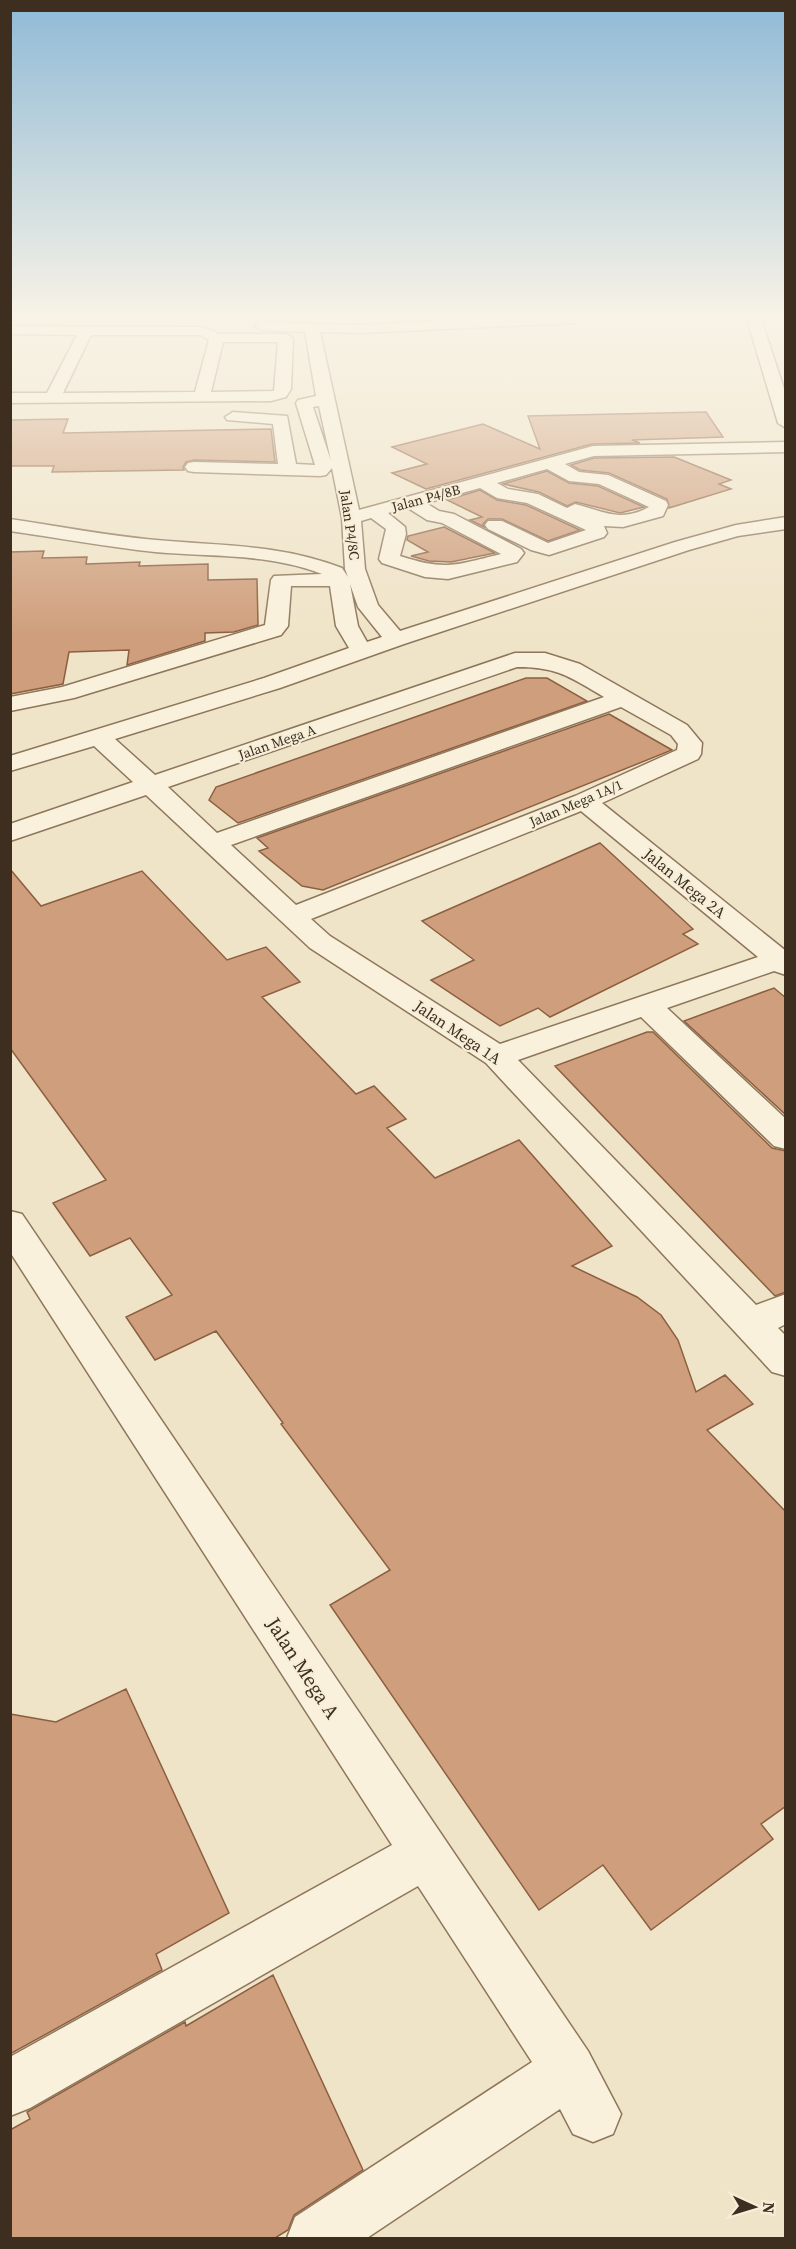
<svg xmlns="http://www.w3.org/2000/svg" width="796" height="2249" font-family="'Source Serif 4',serif">
<rect width="100%" height="100%" fill="#f0e4c8"/>
<!-- building -->
<path fill="#cf9f7d" stroke="#8d5f41" stroke-width="1.5" d="M706 412 723 437 632 440 640 443 592 444 426 489 392 473 427 464 392 447 483 424 540 449 528 416Z
M68 419 63 433 271 429 275 462 194 460 186 462 183 467 184 470 52 472 54 466H10V420Z
M674 457 731 480 719 484 731 489 669 508 667 499 609 473 580 470 571 465 594 458Z
M547 471 569 483 598 486 644 507 620 513 576 502 567 506 539 492 503 484Z
M480 490 497 500 526 505 580 530 548 541 502 519H488L483 524 484 527 470 520 482 517 447 500Z
M444 527 495 553 451 562 429 561 411 556 428 552 407 540 408 536Z
M44 551 42 558 87 557 86 564 140 562 139 566 208 564V580L257 579 258 625 234 632 205 633V641L127 665 129 650 69 652 63 684 10 694V552Z
M526 678H547L587 701 238 823 209 800 216 787Z
M609 714 672 750 323 890 302 886 259 851 268 848 257 838Z
M600 843 693 929 683 934 698 944 550 1017 538 1008 500 1026 431 980 474 960 422 921Z
M10 869 41 906 142 871 227 960 266 947 300 982 262 997 356 1094 374 1086 406 1119 387 1128 435 1178 519 1140 612 1246 572 1266 637 1297 661 1315 678 1340 696 1392 725 1375 753 1404 707 1430 786 1512V1806L761 1824 773 1839 651 1930 603 1865 539 1910 330 1605 390 1570 281 1424 283 1423 216 1331 155 1360 126 1317 172 1295 130 1238 90 1256 53 1203 106 1180 10 1048Z
M774 988 786 998V1115L684 1021Z
M647 1032H653L772 1148 786 1151V1292L775 1296 555 1066Z
M126 1689 229 1913 156 1954 162 1970 10 2054V1714L56 1722Z
M273 1975 363 2170 294 2215 288 2230 275 2238H10V2130L30 2119 27 2112 185 2022 186 2026Z"/>
<g fill="none" stroke-linecap="round" stroke-linejoin="round">
<!-- minor casing -->
<g stroke="#8d765c" stroke-width="3">
<path id="minor" d="M475 319H582L575 323 360 333 320 332 359 510 593 446 786 442V452L594 456 565 464 579 472 608 475 666 501 668 505 663 516 623 527 604 526 607 533 604 537 549 555 531 550 488 529 485 525 488 521H502L548 543 586 530 527 503 497 498 480 488 426 503 439 511 454 514 521 549 524 553 517 562 448 579 425 577 382 563 379 559 386 529 371 518 361 521 365 569 378 605 400 631 675 542 736 525 786 517V529L738 536 689 550 404 644 280 688 115 739 155 775 515 653H545L580 664 687 725 702 743 701 754 698 759 602 803 786 951V975L774 971 667 1008 786 1119V1149L774 1146 641 1017 518 1060 756 1305 786 1294V1324L778 1328 786 1336V1376L772 1372 486 1063 310 948 146 795 10 841V824L133 782 94 746 10 771V756L264 678 349 648 336 626 330 586H291L288 626 281 635 74 698 10 711V697L62 687 265 625 271 580 274 576 322 574C268 553 211 557 155 552 107 547 59 538 10 531V519C59 526 108 536 156 540 222 546 279 544 342 568L348 577 345 569 342 518 332 468 326 475 320 476 194 472 188 471 185 467 188 463 194 462 278 464 273 424 227 420 225 417 233 412 287 416 296 464 315 465 296 403 298 400 316 396 305 332 262 330 255 326 262 322 360 325ZM319 406 331 461 313 407ZM547 469 569 481 599 484 649 507C620 523 603 511 575 504L567 508 538 494 508 489 497 483ZM408 508 427 520 442 523 501 554C456 565 446 571 400 556L406 534 405 527 388 513ZM350 584 358 607 382 637 367 642 358 626ZM517 667C558 667 570 677 604 697L217 833 168 787ZM621 707 671 735 678 744 677 750 575 796 296 905 231 845ZM581 811 758 957 500 1044 330 936 311 919Z
M747 319H761L786 395V428L778 423Z
M10 326 202 327 219 334H286L293 338 291 389 286 397 271 401 10 403V393H47L77 335 10 334ZM91 335H200L209 340 195 392 63 393ZM223 342H278L274 391 211 392Z
M10 1211 22 1214 588 2051 621 2114 613 2134 593 2142 573 2134 560 2109 367 2238H287L295 2217 532 2062 418 1886 30 2108 10 2116V2057L392 1845 10 1252Z"/>
</g>
<!-- minor -->
<use href="#minor" fill="#faf1dc" fill-rule="evenodd"/>
</g>
<!-- sky -->
<linearGradient id="sky" x2="0" y2="1"><stop stop-color="#8fbad6"/><stop offset="0.5" stop-color="#f8f3e6"/><stop offset="1" stop-color="#f8f3e6" stop-opacity="0"/></linearGradient>
<rect width="796" height="634" fill="url(#sky)"/>
<g text-anchor="middle" dominant-baseline="central" stroke-width="4.5" stroke-linejoin="round" paint-order="stroke">
<!-- far-street labels -->
<g font-size="14" fill="#3d2e20" stroke="#f7eed8">
<text transform="translate(426 498) rotate(-15)">Jalan P4/8B</text>
<text transform="translate(350 525) rotate(82)">Jalan P4/8C</text>
<text transform="translate(277 742) rotate(-19)">Jalan Mega A</text>
<text transform="translate(576 803) rotate(-23)">Jalan Mega 1A/1</text>
</g>
<!-- street labels -->
<g font-size="16" fill="#3d2e20" stroke="#f7eed8">
<text transform="translate(685 883) rotate(39)">Jalan Mega 2A</text>
<text transform="translate(458 1032) rotate(34)">Jalan Mega 1A</text>
</g>
<!-- near-street labels -->
<g font-size="20" fill="#3d2e20" stroke="#f7eed8">
<text transform="translate(303 1668) rotate(57)">Jalan Mega A</text>
</g>
</g>
<!-- border -->
<rect width="796" height="2249" fill="none" stroke="#3d2e20" stroke-width="24"/>
<!-- north arrow -->
<g transform="translate(754 2207) rotate(94)" stroke="#f7eed8" stroke-width="4.5" paint-order="stroke">
<path d="M0-4.5L10 22L0 15L-10 22Z" fill="#3d2e20"/>
<text y="-9" font-size="16" font-weight="bold" text-anchor="middle" fill="#3d2e20">N</text>
</g>
</svg>
